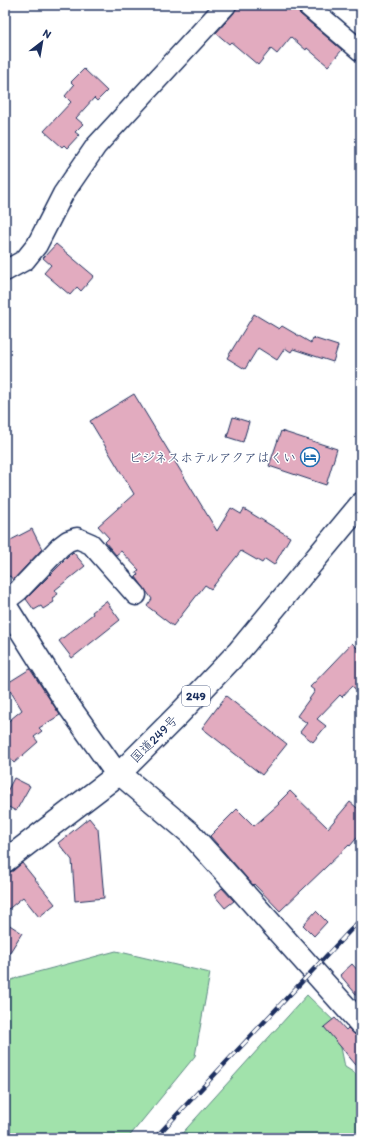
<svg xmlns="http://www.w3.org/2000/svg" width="366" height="1143" font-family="Itim,'Klee One',sans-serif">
<rect width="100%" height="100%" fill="#fff"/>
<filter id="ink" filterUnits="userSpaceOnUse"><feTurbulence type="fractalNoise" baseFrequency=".025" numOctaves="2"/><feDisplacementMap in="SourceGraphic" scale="8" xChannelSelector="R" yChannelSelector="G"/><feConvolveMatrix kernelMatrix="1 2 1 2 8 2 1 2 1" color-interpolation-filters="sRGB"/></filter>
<g filter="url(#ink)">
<!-- green -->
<path fill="#a1e2ab" stroke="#5e8884" d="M116 951 210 973 195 1056 128 1138H5V983L19 977Z
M307 995 336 1023 345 1067 361 1077V1138H178Z"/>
<!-- building -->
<path fill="#e2abbf" stroke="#1b2f5e" d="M237 5H296V9L300 14 342 50 328 66 307 48 306 50 291 37 277 54 271 49 258 65 231 42 229 44 216 33 234 13Z
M84 69 107 91 97 101 94 98 76 118 83 124 75 132 79 135 67 148 64 145 62 147 44 131 71 102 65 96 74 85 71 82Z
M56 244 94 276 81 291 77 287 70 295 44 273 51 265 43 258Z
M254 314 279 329 282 326 311 343 313 338 338 346 333 362 293 349 291 352 285 348 277 360 258 348 245 369 227 358Z
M134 394 217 531 231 508 241 514 244 509 290 537 274 565 265 559 262 563 241 551 211 589 205 585 173 626 147 606 152 599 136 577 138 575 136 572 139 570 121 551 116 555 105 542 109 538 98 526 134 494 90 421Z
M233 417 249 422 243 442 227 437Z
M281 431 337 449 326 485 269 466Z
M32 529 42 549 13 580 10 576 5 578V543Z
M73 552 85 566 55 590 58 594 52 598 54 602 43 609 41 606 34 610 26 599Z
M106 601 120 620 72 658 59 641 89 617 93 614 92 612Z
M352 643 361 652V694L352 686 342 697 340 695 317 719 326 726 313 742 300 732 307 723 297 716 315 691 310 687Z
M30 669 60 715 39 728 42 731 34 737 38 742 14 763 5 753V724L22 710 6 684Z
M226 696 287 744 262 775 202 728Z
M14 778 30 786 16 811 5 805V795Z
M290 791 328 828 350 802 361 811V833L350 846 349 845 280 911 254 884 253 885 210 836 237 809 254 826 279 804 278 803Z
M89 818 98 829 104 898 75 901 72 860 58 843Z
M22 863 55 904 39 917 23 897 5 912V873L13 871Z
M222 888 234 901 225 908 214 895Z
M316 911 327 922 314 936 303 925Z
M5 922 22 933 5 960Z
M352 964 361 974V1000L340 975Z
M335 1018 346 1030 348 1028 361 1040V1071L324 1027Z"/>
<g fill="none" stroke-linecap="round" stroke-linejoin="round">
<!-- minor casing -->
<g stroke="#1b2f5e" stroke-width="23">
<path id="minor" d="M307 5 361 51
M5 271 25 260 37 245 63 194 96 146 226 5
M5 601 18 591 60 547 68 541 77 538 91 544 136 595"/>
</g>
<!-- tertiary casing -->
<g stroke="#1b2f5e" stroke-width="25">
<path id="tertiary" d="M5 605 66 702 112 767 190 833 361 1024"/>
</g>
<!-- trunk casing -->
<g stroke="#1b2f5e" stroke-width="25">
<path id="trunk" d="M5 861 120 773 179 714 239 651 361 504"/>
</g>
<!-- minor -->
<use href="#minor" stroke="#fff" stroke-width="20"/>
<!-- tertiary -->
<use href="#tertiary" stroke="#fff" stroke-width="22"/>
<!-- trunk -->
<use href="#trunk" stroke="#fff" stroke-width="22"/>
<!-- rail casing -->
<g stroke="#1b2f5e" stroke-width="4.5">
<path id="rail" d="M155 1138 361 919"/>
</g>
<!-- rail -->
<use href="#rail" stroke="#fff" stroke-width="3" stroke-dasharray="9" stroke-linecap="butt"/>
</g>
</g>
<!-- icons -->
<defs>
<g id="hotel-ring" transform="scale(1)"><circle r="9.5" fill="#fff" stroke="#1f6fb2" stroke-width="1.5"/><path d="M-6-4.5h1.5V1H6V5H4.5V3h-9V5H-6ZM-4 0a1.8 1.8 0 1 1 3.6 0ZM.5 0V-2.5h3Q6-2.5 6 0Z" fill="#1f6fb2"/></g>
</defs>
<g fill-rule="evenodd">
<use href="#hotel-ring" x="310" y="457"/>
</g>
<g text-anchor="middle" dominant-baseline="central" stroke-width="3" stroke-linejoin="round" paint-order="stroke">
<!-- shield labels -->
<rect fill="#fff" stroke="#5f6d8e" stroke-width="1" x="182" y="686" width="28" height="20" rx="3"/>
<g font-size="12" font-weight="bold" fill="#1b2f5e">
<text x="196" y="696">249</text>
</g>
<!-- poi labels -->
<g font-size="13" fill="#1b2f5e" stroke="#fff" text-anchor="end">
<text x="296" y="457">ビジネスホテルアクアはくい</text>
</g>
<!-- street labels -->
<g font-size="13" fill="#1b2f5e" stroke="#fff">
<text transform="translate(154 739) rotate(-45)">国道249号</text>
</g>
</g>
<!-- margin -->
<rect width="366" height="1143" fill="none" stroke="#fff" stroke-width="20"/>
<rect x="10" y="10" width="346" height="1123" fill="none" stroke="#1b2f5e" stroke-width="1.5" filter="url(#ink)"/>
<!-- north arrow -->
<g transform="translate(42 42) rotate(31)" stroke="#ffffff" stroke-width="3" paint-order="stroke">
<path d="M0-3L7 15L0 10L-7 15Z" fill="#1b2f5e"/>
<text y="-6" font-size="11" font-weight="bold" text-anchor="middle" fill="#1b2f5e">N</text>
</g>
</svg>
